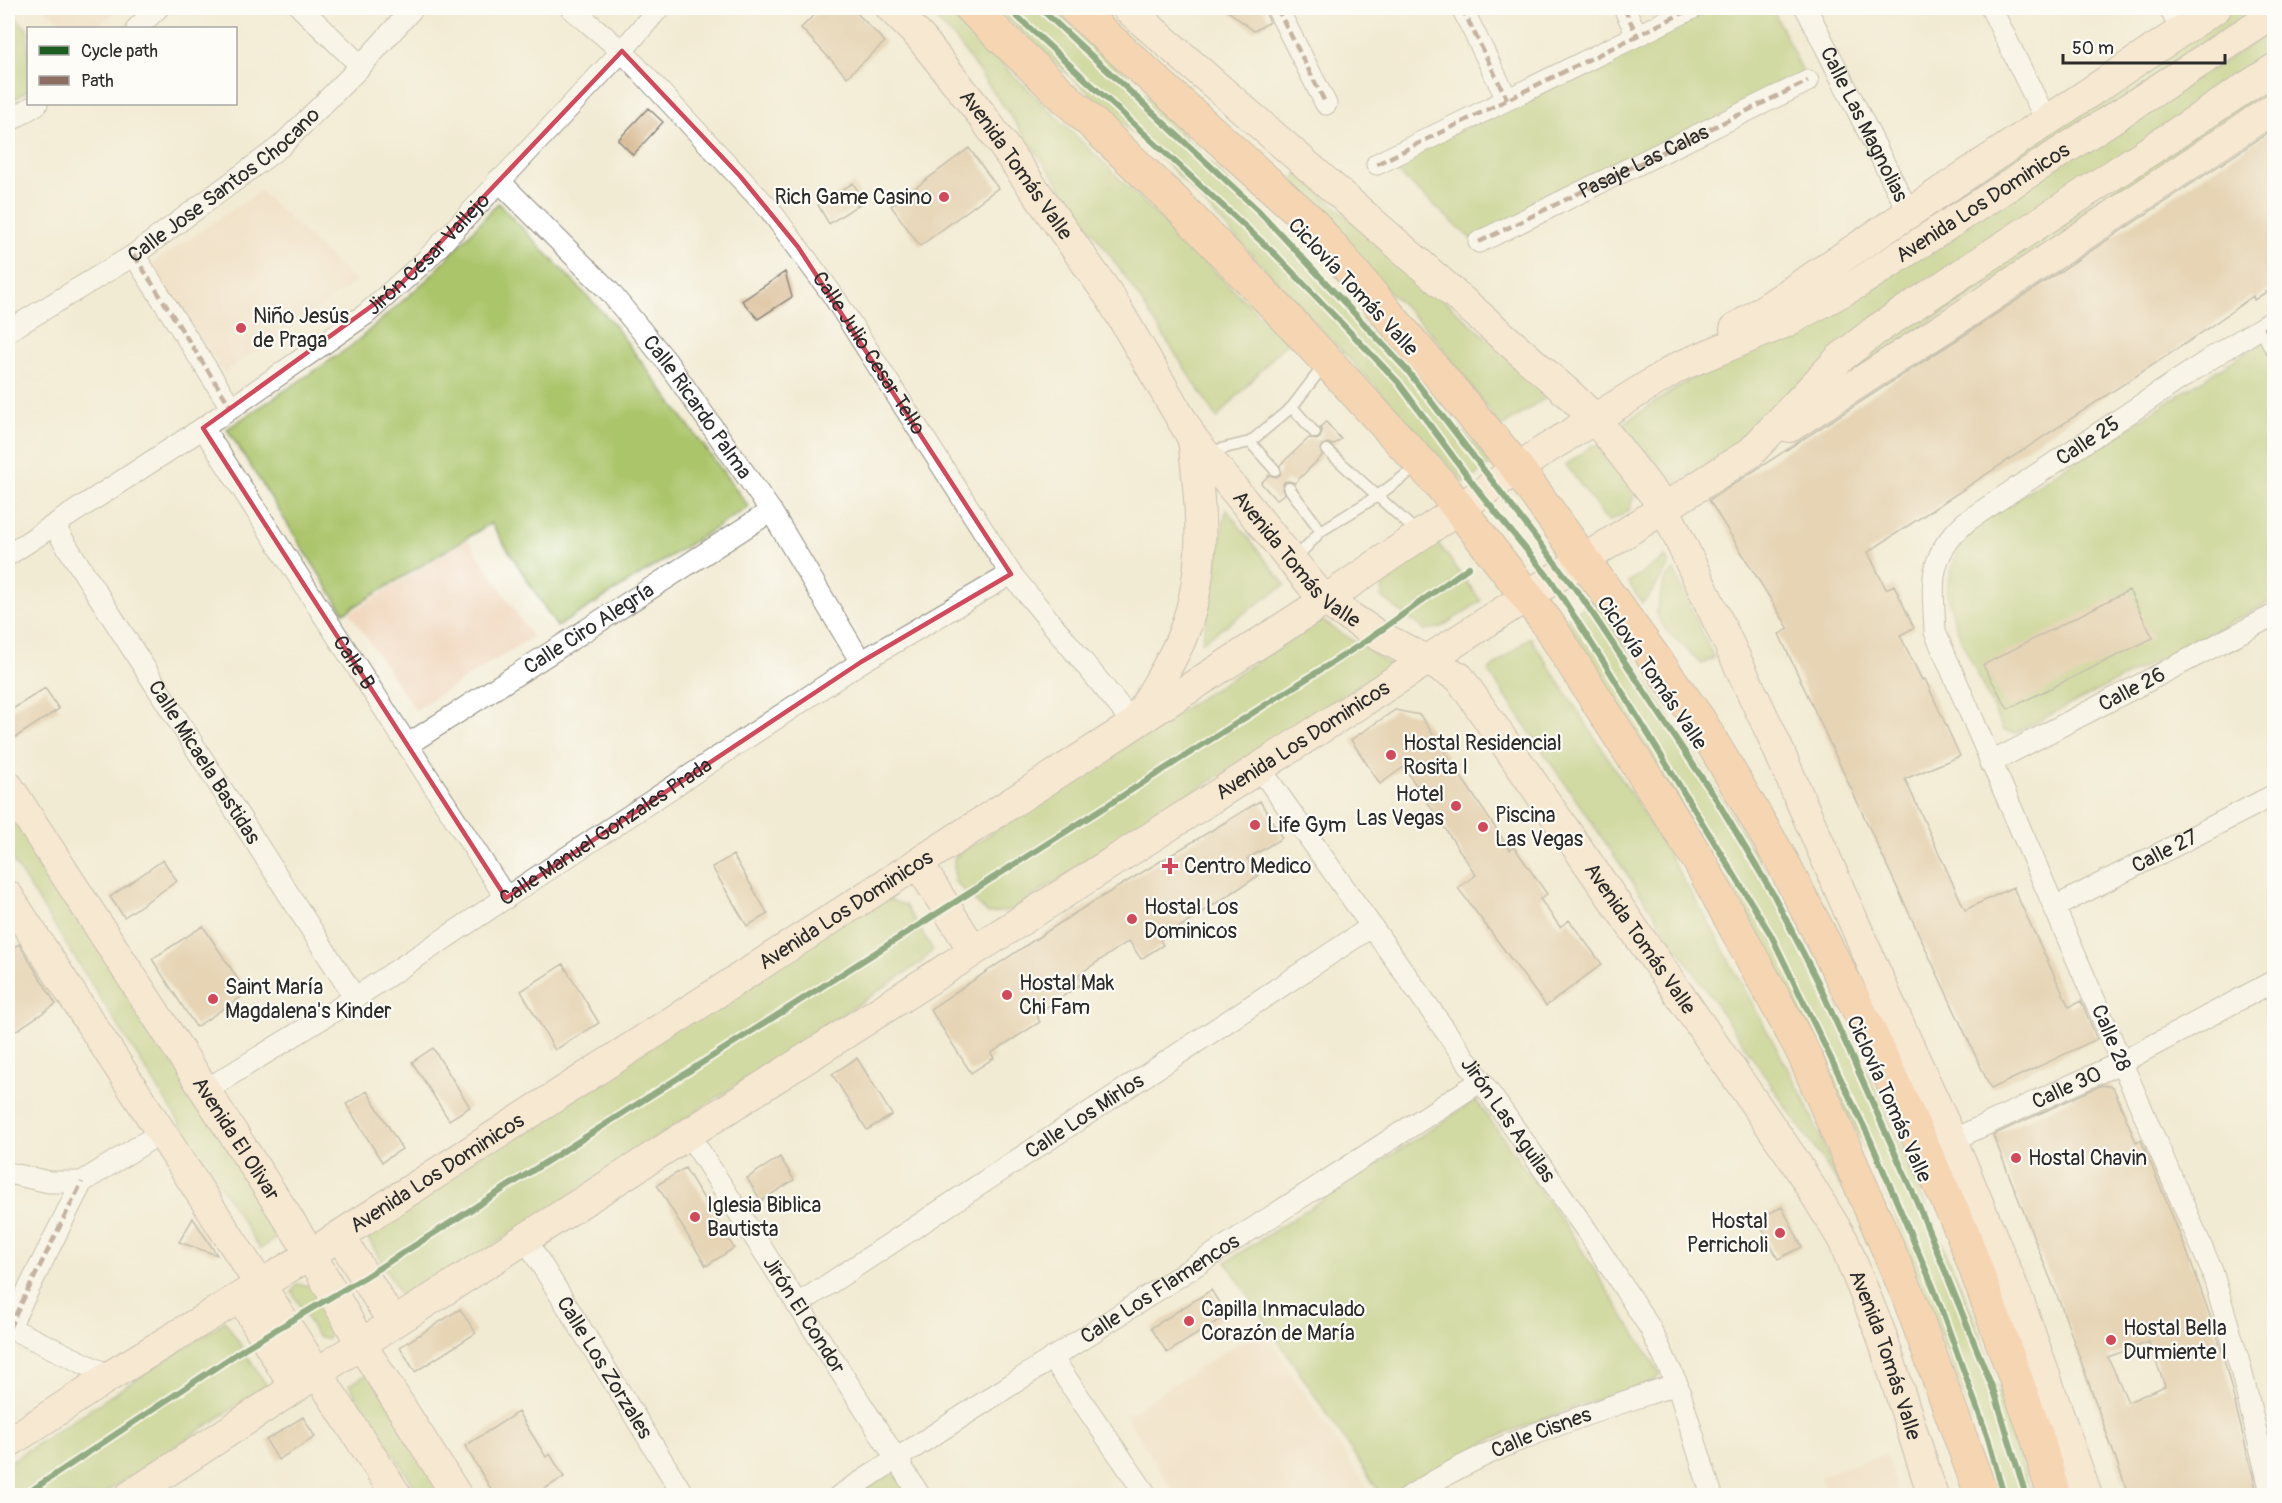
<svg xmlns="http://www.w3.org/2000/svg" width="2282" height="1503" font-family="Pangolin,sans-serif">
<rect width="100%" height="100%" fill="#fdfcf7"/>
<filter id="ink" filterUnits="userSpaceOnUse"><feTurbulence type="fractalNoise" baseFrequency=".0167" numOctaves="2"/><feDisplacementMap in="SourceGraphic" scale="12" xChannelSelector="R" yChannelSelector="G"/><feConvolveMatrix kernelMatrix="1 2 1 2 8 2 1 2 1" color-interpolation-filters="sRGB"/></filter>
<filter id="wash" filterUnits="userSpaceOnUse"><feTurbulence type="fractalNoise" baseFrequency=".008" numOctaves="4" result="noise"/><feDisplacementMap in="SourceGraphic" scale="24" xChannelSelector="R" yChannelSelector="G"/><feGaussianBlur stdDeviation="1.35" result="paint"/><feColorMatrix in="noise" values="0 0 0 0 0 0 0 0 0 0 0 0 0 0 0 0 0 1.4 0 .05"/><feComposite in="paint" operator="in"/></filter>
<g filter="url(#wash)">
<rect width="100%" height="100%" fill="#f2ebd4"/>
<!-- built -->
<path fill="#f0d6bc" d="M44 8H120L95 28H69Z
M260 191 356 282 224 373 150 265Z
M468 539 532 637 415 710 350 613Z
M1262 1328 1341 1449 1371 1495 1176 1496 1170 1486 1126 1415Z
M1885 1454 1899 1495H1827L1820 1476Z"/>
<!-- green -->
<path fill="#abc56b" stroke="#6b784b" stroke-width="1.5" d="M925 8H943L949 12 1287 342 1217 418 1126 278 957 41Z
M996 8H1052L1127 75 1492 463 1465 483 1171 168Z
M1711 8H1772L1805 76 1471 239 1390 165Z
M2233 8H2266L1909 238 1779 313Z
M8 10 28 30V90L8 104Z
M2274 31V58L1717 458 1675 485 1622 424 1692 378 1745 351Z
M2274 82V96L1838 383 1851 363Z
M1298 174 1552 394 1501 427 1433 335 1284 188Z
M498 203 611 321 749 507 557 627 491 523 344 613 227 429 350 347 430 277Z
M2274 334V600L2015 733 2003 730 1961 639 1952 615 1947 589 1957 550 1979 522Z
M1593 445 1606 447 1634 496 1629 511 1608 522 1566 465Z
M1226 509 1285 585 1202 642Z
M1435 539 1481 601 1440 628 1424 630 1381 596 1385 578Z
M1666 557 1669 566C1658 580 1656 591 1642 603L1628 582Z
M1674 570 1714 658 1702 664 1665 629 1656 613 1665 579Z
M1595 600 1752 848 1834 1000 1904 1153 1976 1324 2032 1495H1995L1979 1436 1884 1188 1766 944 1566 619Z
M1321 620 1391 665 1012 910 988 914 954 881V857Z
M1530 637 1650 823 1711 927 1803 1097 1843 1190 1488 671Z
M8 808 285 1233 260 1249 8 853Z
M878 896 905 905 933 950 922 962 422 1293 401 1296 364 1231Z
M1476 1100 1573 1236 1660 1373 1654 1382 1577 1406 1494 1438 1393 1495H1381L1226 1262Z
M297 1284 312 1286 335 1330 328 1339 317 1336 292 1292Z
M225 1321 267 1386 102 1495 8 1496V1463Z
M369 1373 449 1495H420L349 1385Z
M897 1460 920 1496H839Z"/>
<g id="blocks">
<!-- building -->
<path fill="#d8b890" fill-rule="evenodd" d="M821 8H852L885 42 847 77 801 28Z
M1224 8H1263L1270 22 1254 31Z
M648 108 663 122 633 155 618 140Z
M2274 129V287L2254 300 2253 296 2200 334 1868 552 1886 589 1894 585 1914 628 1900 635 1922 680 1925 679 1960 756 1905 779 1965 910 2013 887 2069 1007 2081 1001 2097 1039 1991 1089 1779 634 1789 629 1709 500 1969 332Z
M969 148 998 188 920 246 891 206Z
M853 183 864 201 829 224 818 205Z
M785 272 792 297 758 319 742 301Z
M1326 422 1341 439 1333 445 1328 443 1322 445 1320 449 1322 456 1295 483 1289 481 1284 482 1282 488 1284 494 1276 500 1261 483 1269 475 1276 477 1280 475V465L1309 438 1316 440 1320 438 1322 432 1320 427Z
M2129 590 2153 638 2008 709 1983 665Z
M45 688 59 709 8 742V712Z
M1395 710 1420 715 1510 850 1514 847 1547 894 1540 899 1560 927 1569 920 1602 964 1546 1006 1458 888 1476 875 1404 767 1380 784 1351 740Z
M1260 801 1282 838 1247 859 1258 876 1160 940 1163 945 1141 959 1129 941 1078 975 1083 983 1036 1014 1040 1022 991 1053 994 1058 971 1073 930 1009 1075 913Z
M733 855 768 914 747 926 712 867Z
M163 860 177 881 124 917 110 897Z
M203 926 247 993 196 1027 152 959Z
M19 944 56 1004 8 1036V951Z
M563 964 599 1023 555 1050 521 991Z
M433 1048 470 1107 449 1120 412 1062Z
M857 1058 892 1115 867 1130 832 1074Z
M2102 1085 2113 1087 2136 1142 2141 1140 2190 1259 2221 1347 2258 1496H2129L2062 1308 1993 1135ZM2149 1342 2165 1386 2128 1402 2108 1357Z
M367 1091 402 1149 382 1162 346 1104Z
M780 1157 794 1180 761 1201 747 1178Z
M685 1168 734 1248 706 1266 657 1185Z
M1782 1207 1802 1247 1778 1259 1757 1219Z
M193 1218 217 1255 179 1242Z
M1211 1290 1227 1315 1167 1353 1151 1328Z
M460 1309 476 1333 415 1372 400 1347Z
M518 1412 546 1457 550 1454 564 1477 533 1496H495L465 1446Z
M303 1417 315 1437 278 1460 266 1440Z"/>
</g>
</g>
<g filter="url(#ink)">
<use href="#blocks" fill-opacity="0" stroke="#8e8b80" stroke-width="1.5"/>
<g fill="none" stroke-linecap="round" stroke-linejoin="round">
<!-- lane casing -->
<g stroke="#8e8b80" stroke-width="13">
<path id="lane" d="M1292 407 1315 433
M1250 442 1292 407 1325 364
M1327 450 1418 533
M1208 452 1250 442 1275 470
M1289 488 1321 531
M1294 560 1321 531 1376 497 1418 466"/>
</g>
<!-- street casing -->
<g stroke="#8e8b80" stroke-width="23">
<g id="street">
<path d="M301 8 361 66"/>
<path id="s1" d="M571 8 622 51 770 210 832 294 1011 574 1134 724"/>
<path d="M1277 8 1326 104"/>
<path d="M1462 8 1507 99"/>
<path d="M1624 8 1637 35"/>
<path id="s2" d="M1806 8 1908 211"/>
<path d="M1991 8 2046 120"/>
<path d="M2170 8 2181 32"/>
<path d="M137 28 158 8"/>
<path d="M8 122 37 104"/>
<path d="M1377 164 1693 8"/>
<path id="s3" d="M498 180 609 291 667 362 771 511 861 662"/>
<path d="M1479 242 1808 81"/>
<path d="M134 255 231 407"/>
<path d="M2265 326 2274 345"/>
<path id="s4" d="M8 331 134 255 281 146 361 66 413 8"/>
<path id="s5" d="M203 428 506 898"/>
<path id="s6" d="M54 526 355 998"/>
<path id="s7" d="M8 555 203 428 366 314 426 260 622 51 659 8"/>
<path id="s8" d="M407 745 771 511"/>
<path id="s9" d="M1990 763 2274 615"/>
<path id="s10" d="M1259 767 1587 1231 1650 1328 1677 1384 1712 1496"/>
<path id="s11" d="M2055 907 2274 795"/>
<path id="s12" d="M204 1091 355 998 861 662 1011 574"/>
<path id="s13" d="M688 1133 920 1496"/>
<path id="s14" d="M1952 1140 2122 1062 2274 981"/>
<path d="M8 1173 49 1182H82L160 1133"/>
<path id="s15" d="M525 1238 684 1496"/>
<path id="s16" d="M797 1305 1371 927"/>
<path d="M8 1327 110 1376"/>
<path d="M9 1328 82 1182"/>
<path d="M1053 1359 1147 1496"/>
<path id="s17" d="M839 1496 1481 1081"/>
<path id="s18" d="M1410 1496C1492 1443 1586 1415 1677 1384"/>
<path id="s19" d="M2272 1496 2240 1366 2212 1271 1935 632C1933 582 1926 557 1967 521L2219 353 2274 320"/>
</g>
</g>
<!-- secondary casing -->
<g stroke="#8e8b80" stroke-width="32">
<g id="secondary">
<path id="s20" d="M891 8 921 38 981 114 1110 297 1193 439 1324 600 1376 634 1459 677 1794 1160 1843 1240 1881 1334 1933 1496"/>
<path d="M1127 8 1569 394 1595 419 1664 507 1771 733 1887 998 1952 1140 2020 1304 2087 1496"/>
<path d="M1735 329 2216 8"/>
<path d="M1790 427 1959 318 2274 108"/>
<path d="M1138 719C1152 691 1172 663 1183 634 1208 570 1201 505 1193 439"/>
<path id="s21" d="M8 786 311 1254 361 1344 457 1496"/>
<path d="M918 863 973 950"/>
<path d="M8 896 397 1496"/>
<path d="M340 1236 393 1323"/>
<path d="M241 1297 295 1388"/>
<path id="s22" d="M8 1443 110 1376 311 1254 1137 722 1315 607 1543 451 1678 367 1784 323 1858 283 2274 14"/>
<path id="s23" d="M130 1496 361 1344 1750 453 1839 359 1876 330 2274 69"/>
</g>
</g>
<!-- primary casing -->
<g stroke="#8e8b80" stroke-width="35">
<path id="primary" d="M971 8 1175 202 1284 315 1440 484 1546 621 1697 857 1803 1052 1908 1295 1982 1496
M1075 8 1309 220 1517 468 1699 720 1783 863 1866 1024 1963 1234 2037 1437 2054 1496"/>
</g>
<!-- lane -->
<use href="#lane" stroke="#fff" stroke-width="10"/>
<!-- street -->
<use href="#street" stroke="#fff" stroke-width="21"/>
<!-- secondary -->
<use href="#secondary" stroke="#fde4d1" stroke-width="30"/>
<!-- primary -->
<use href="#primary" stroke="#fbbb8c" stroke-width="33"/>
<!-- quiet -->
<g stroke="#8d6e63" stroke-width="4.5" stroke-dasharray="9 4.5" stroke-linecap="butt">
<path d="M1277 8 1326 104"/>
<path d="M1462 8 1507 99"/>
<path d="M1624 8 1637 35"/>
<path d="M1377 164 1693 8"/>
<path id="s24" d="M1479 242 1808 81"/>
<path d="M134 255 231 407"/>
<path d="M2265 326 2274 345"/>
<path d="M9 1328 82 1182"/>
</g>
<!-- cycleway casing -->
<g stroke="#fdfcf7" stroke-width="10">
<path id="cycleway" d="M1008 8 1276 255 1398 382 1480 493 1551 580 1610 672 1771 935 1870 1139 1934 1289 1988 1438 2004 1496
M1040 8 1259 211 1407 370 1583 599 1716 799 1773 894 1818 982 1917 1202 1995 1394 2026 1496
M23 1496 245 1348 365 1277 1366 641 1469 567"/>
</g>
<!-- cycleway -->
<use href="#cycleway" stroke="#1b5e20" stroke-width="6"/>
</g>
</g>
<!-- marked area -->
<path d="M0 0H2282V1503H0ZM622 51 740 176 798 247 1011 574 861 662 506 898 203 428 398 287Z" fill="#f2ebd4" fill-opacity=".55" fill-rule="evenodd"/>
<path fill="none" stroke="#d1495b" stroke-width="4.5" stroke-linejoin="round" d="M622 51 740 176 798 247 1011 574 861 662 506 898 203 428 398 287Z"/>
<!-- markers -->
<g fill="#d1495b" stroke="#fdfcf7" stroke-width="2">
<circle cx="944" cy="197" r="6"/>
<circle cx="241" cy="328" r="6"/>
<circle cx="1391" cy="755" r="6"/>
<circle cx="1456" cy="806" r="6"/>
<circle cx="1255" cy="825" r="6"/>
<circle cx="1483" cy="827" r="6"/>
<path d="M1167 857h6v6h6v6h-6v6h-6v-6h-6v-6h6z"/>
<circle cx="1132" cy="919" r="6"/>
<circle cx="1007" cy="995" r="6"/>
<circle cx="213" cy="999" r="6"/>
<circle cx="2016" cy="1158" r="6"/>
<circle cx="695" cy="1217" r="6"/>
<circle cx="1780" cy="1233" r="6"/>
<circle cx="1189" cy="1321" r="6"/>
<circle cx="2111" cy="1340" r="6"/>
</g>
<g text-anchor="middle" dominant-baseline="central" stroke-width="4.5" stroke-linejoin="round" paint-order="stroke">
<!-- street labels -->
<g font-size="21" fill="#2b2b2b" stroke="#fdfcf7">
<text stroke="none"><textPath href="#s2" startOffset="130">Calle Las Magnolias</textPath></text>
<text stroke="none"><textPath href="#s24" startOffset="183">Pasaje Las Calas</textPath></text>
<text stroke="none"><textPath href="#s20" startOffset="201">Avenida Tomás Valle</textPath></text>
<text stroke="none"><textPath href="#s4" startOffset="261">Calle Jose Santos Chocano</textPath></text>
<text stroke="none"><textPath href="#s22" startOffset="2334">Avenida Los Dominicos</textPath></text>
<text stroke="none"><textPath href="#s7" startOffset="518">Jirón César Vallejo</textPath></text>
<text transform="translate(1353 287) rotate(47)">Ciclovía Tomás Valle</text>
<text stroke="none"><textPath href="#s1" startOffset="458">Calle Julio Cesar Tello</textPath></text>
<text stroke="none"><textPath href="#s3" startOffset="303">Calle Ricardo Palma</textPath></text>
<text stroke="none"><textPath href="#s19" startOffset="1196">Calle 25</textPath></text>
<text stroke="none"><textPath href="#s20" startOffset="687">Avenida Tomás Valle</textPath></text>
<text stroke="none"><textPath href="#s8" startOffset="216">Calle Ciro Alegría</textPath></text>
<text stroke="none"><textPath href="#s5" startOffset="279">Calle B</textPath></text>
<text transform="translate(1652 673) rotate(56)">Ciclovía Tomás Valle</text>
<text stroke="none"><textPath href="#s9" startOffset="160">Calle 26</textPath></text>
<text stroke="none"><textPath href="#s23" startOffset="1395">Avenida Los Dominicos</textPath></text>
<text stroke="none"><textPath href="#s6" startOffset="280">Calle Micaela Bastidas</textPath></text>
<text stroke="none"><textPath href="#s12" startOffset="478">Calle Manuel Gonzales Prada</textPath></text>
<text stroke="none"><textPath href="#s11" startOffset="123">Calle 27</textPath></text>
<text stroke="none"><textPath href="#s22" startOffset="993">Avenida Los Dominicos</textPath></text>
<text stroke="none"><textPath href="#s20" startOffset="1209">Avenida Tomás Valle</textPath></text>
<text transform="translate(2111 1038) rotate(67)">Calle 28</text>
<text stroke="none"><textPath href="#s14" startOffset="126">Calle 30</textPath></text>
<text transform="translate(1889 1099) rotate(66)">Ciclovía Tomás Valle</text>
<text stroke="none"><textPath href="#s16" startOffset="344">Calle Los Mirlos</textPath></text>
<text stroke="none"><textPath href="#s10" startOffset="432">Jirón Las Aguilas</textPath></text>
<text stroke="none"><textPath href="#s21" startOffset="420">Avenida El Olivar</textPath></text>
<text stroke="none"><textPath href="#s22" startOffset="507">Avenida Los Dominicos</textPath></text>
<text stroke="none"><textPath href="#s17" startOffset="382">Calle Los Flamencos</textPath></text>
<text stroke="none"><textPath href="#s13" startOffset="216">Jirón El Condor</textPath></text>
<text stroke="none"><textPath href="#s20" startOffset="1695">Avenida Tomás Valle</textPath></text>
<text stroke="none"><textPath href="#s15" startOffset="152">Calle Los Zorzales</textPath></text>
<text stroke="none"><textPath href="#s18" startOffset="146">Calle Cisnes</textPath></text>
</g>
<!-- poi labels -->
<g font-size="21" fill="#2b2b2b" stroke="#fdfcf7" text-anchor="start">
<text x="932" y="197" text-anchor="end">Rich Game Casino</text>
<text x="253" y="316">Niño Jesús<tspan x="253" dy="24">de Praga</tspan></text>
<text x="1403" y="743">Hostal Residencial<tspan x="1403" dy="24">Rosita I</tspan></text>
<text x="1444" y="794" text-anchor="end">Hotel<tspan x="1444" dy="24">Las Vegas</tspan></text>
<text x="1495" y="815">Piscina<tspan x="1495" dy="24">Las Vegas</tspan></text>
<text x="1267" y="825">Life Gym</text>
<text x="1184" y="866">Centro Medico</text>
<text x="1144" y="907">Hostal Los<tspan x="1144" dy="24">Dominicos</tspan></text>
<text x="1019" y="983">Hostal Mak<tspan x="1019" dy="24">Chi Fam</tspan></text>
<text x="225" y="987">Saint María<tspan x="225" dy="24">Magdalena's Kinder</tspan></text>
<text x="2028" y="1158">Hostal Chavin</text>
<text x="707" y="1205">Iglesia Biblica<tspan x="707" dy="24">Bautista</tspan></text>
<text x="1768" y="1221" text-anchor="end">Hostal<tspan x="1768" dy="24">Perricholi</tspan></text>
<text x="1201" y="1309">Capilla Inmaculado<tspan x="1201" dy="24">Corazón de María</tspan></text>
<text x="2123" y="1328">Hostal Bella<tspan x="2123" dy="24">Durmiente I</tspan></text>
</g>
</g>
<!-- margin -->
<rect width="2282" height="1503" fill="none" stroke="#fdfcf7" stroke-width="30"/>
<!-- legend -->
<rect x="27" y="27" width="210" height="78" fill="#fdfcf7" stroke="#a9a8a5" stroke-width="1.5"/>
<rect x="39" y="46" width="30" height="9" fill="#1b5e20" stroke="#a9a8a5" stroke-width="1.5"/>
<text x="81" y="57" font-size="18" fill="#2b2b2b">Cycle path</text>
<rect x="39" y="76" width="30" height="9" fill="#8d6e63" stroke="#a9a8a5" stroke-width="1.5"/>
<text x="81" y="87" font-size="18" fill="#2b2b2b">Path</text>
<!-- scale -->
<path d="M2063 54v9h162v-9" fill="none" stroke="#2b2b2b" stroke-width="3"/>
<text x="2072" y="54" font-size="18" fill="#2b2b2b" stroke="#fdfcf7" stroke-width="4.5" paint-order="stroke">50 m</text>
</svg>
